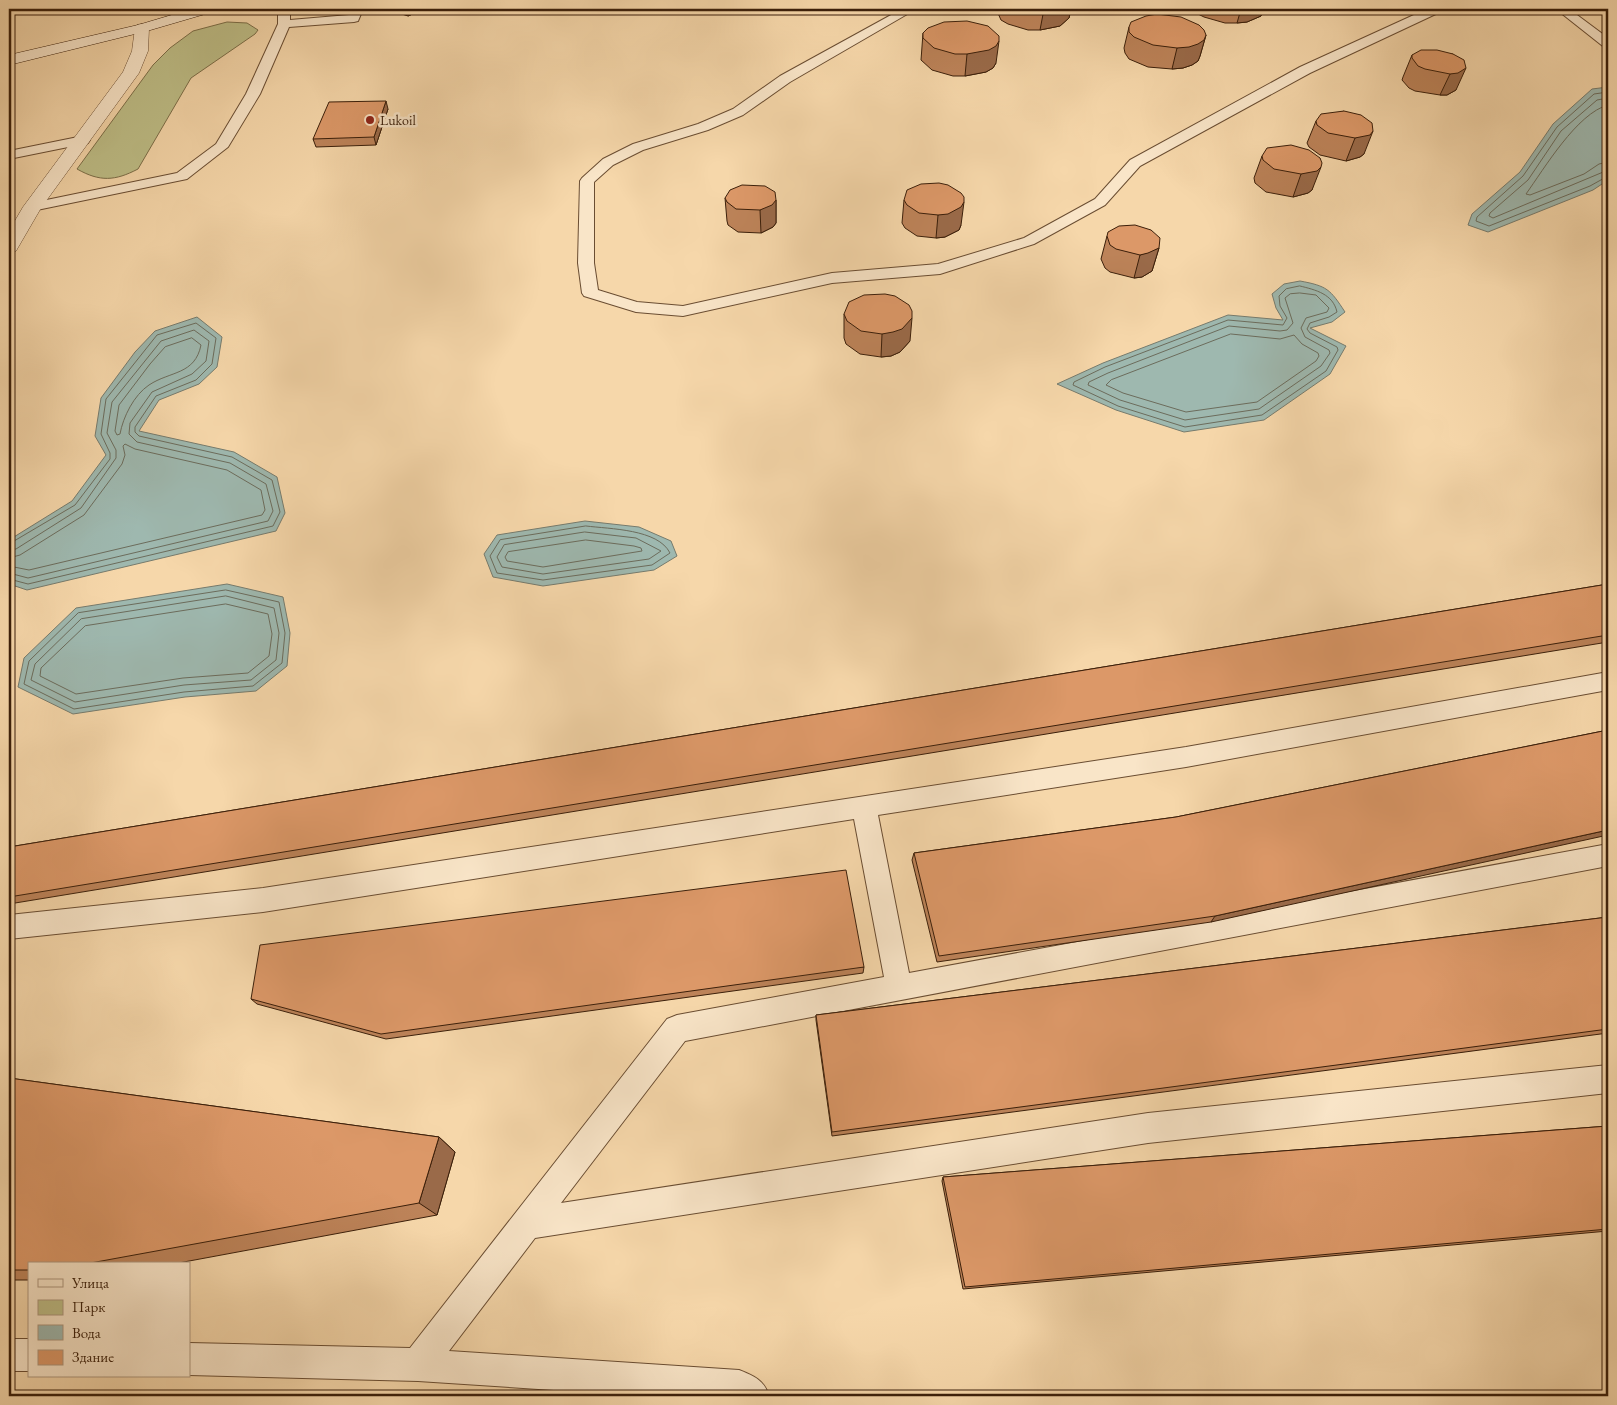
<svg xmlns="http://www.w3.org/2000/svg" width="1617" height="1405" font-family="'EB Garamond',serif">
<rect width="100%" height="100%" fill="#f6d7aa"/>
<filter id="stains"><feTurbulence type="fractalNoise" baseFrequency=".004" numOctaves="4"/><feColorMatrix values="0 0 0 0 .2 0 0 0 0 .09 0 0 0 0 .02 0 0 0 .5 -.17"/></filter>
<radialGradient id="worn" r=".72"><stop offset=".6" stop-color="#630" stop-opacity="0"/><stop offset="1" stop-color="#630" stop-opacity=".3"/></radialGradient>
<!-- green -->
<path fill="#bebe87" stroke="#7c6e48" d="M227 22 247 23 258 30 255 34 191 78 138 169C115 181 100 182 77 169L153 65 170 48 193 31Z"/>
<!-- water -->
<path fill="#9eb8af" stroke="#767b6d" d="M1608 87V180L1593 190 1488 232 1468 225 1472 214 1520 172 1553 124 1592 89Z
M1300 281C1327 286 1330 289 1345 312L1332 322 1310 328 1346 346 1330 374 1264 420 1184 432 1116 410 1057 384 1103 363 1228 315 1283 320 1276 308 1272 294 1284 284Z
M197 317 222 337 217 367 199 384 159 400 139 431 234 452 277 477 285 513 276 531 27 590 9 584V540L72 501 106 455 95 436 101 398 135 352 155 331Z
M585 521 639 527 671 541 677 556 654 570 543 586 493 577 484 554 497 535Z
M227 584 283 597 290 633 287 666 256 691 185 697 73 714 18 687 24 658 76 608Z"/>
<g fill="none" stroke-linecap="round" stroke-linejoin="round">
<!-- shore -->
<path stroke="#6c6c5c" stroke-width="1" d="M1608 92 1594 94 1557 127 1523 176 1477 217 1476 221 1489 226 1590 186 1608 176
M1608 98 1597 100 1561 131 1528 180 1490 213 1489 216 1493 218 1608 170
M1608 105C1577 113 1544 169 1526 194L1530 195 1584 174 1599 164 1608 162
M1300 286C1316 290 1333 294 1337 312L1329 317 1310 323 1307 329 1310 333 1337 347 1338 350 1326 371 1262 415 1185 427 1118 406 1073 385 1074 382 1105 367 1228 320 1283 325 1287 318 1280 306 1279 296 1286 289Z
M1300 293 1316 295 1329 308 1327 312 1306 318 1301 328 1305 337 1329 350 1330 353 1321 366 1259 409 1185 420 1120 400 1088 385 1089 382 1108 373 1229 326 1280 331 1287 330 1293 323 1285 298 1290 294Z
M1231 334 1280 339 1294 335 1302 344 1318 353 1319 356 1316 361 1257 402 1186 412 1123 393 1106 385 1111 380Z
M192 338 201 345C195 375 170 371 149 385 134 395 123 417 120 434L117 435 115 431 119 405 150 364 165 347Z
M586 526C610 529 658 529 670 553L652 565 543 580 497 573 490 556 500 540Z
M585 532 636 538 661 551 649 559 543 574 502 567 497 557 504 545Z
M586 540 634 546 641 548 642 551 543 567 507 561 505 557 508 552Z
M9 544 75 505 110 459V453L101 434 106 399 157 335 196 323 216 338 212 364 196 380 156 396 135 427V432L139 436 232 457 272 480 280 512 273 526 28 584 9 579
M9 550 16 549 81 508 116 458V450L107 433 112 402 161 341 194 330 209 341 206 361 192 374 152 392 130 423 129 434 137 442 230 463 266 484 273 511 268 521 28 578 9 573
M9 558 20 555 84 515 122 464 125 455 123 446 125 444 135 449 227 470 261 490 265 510 262 515 29 570 9 566
M226 590 279 602 285 633 282 663 253 686 184 692 74 709 24 684 29 661 78 613Z
M226 596 274 608 279 633 276 660 251 680 184 685 75 702 31 680 35 664 81 619Z
M226 604 268 614 272 634 269 656 248 673 183 678 76 694 40 676 41 668 85 626Z"/>
<!-- service casing -->
<g stroke="#6a4d32" stroke-width="2">
<path id="service" d="M278 9H290V20L349 15 351 9H363L358 21 354 22 289 27 260 94 228 147 187 179 32 211 27 210 25 207 27 204 177 173 216 144 246 94 278 24Z
M902 9H916L790 82 743 115 708 130 643 150 613 165 594 182V263L598 290 637 302 683 306 832 273 938 264 1024 238 1095 199 1130 160 1300 67 1427 9H1442L1440 12 1310 73 1140 166 1105 205 1034 244 940 274 832 283 683 316 636 312 584 296 582 293 578 263 580 181 582 178 603 159 633 144 698 124 733 109 780 76Z
M1556 9H1569L1608 38V48L1604 47Z
M83 136 88 137 90 140 88 143 9 159V151Z
M1608 672V690L1186 767 878 815 909 973 1608 844V866L685 1041 561 1203 1148 1113 1608 1065V1093L1148 1143 535 1238 449 1351 739 1370C754 1376 764 1380 769 1396H644L418 1381 189 1375V1343L410 1348 667 1019 677 1015 884 977 854 819 263 912 9 939V915L263 888 1186 747Z
M9 1339H29V1371H9Z"/>
</g>
<!-- minor casing -->
<g stroke="#6a4d32" stroke-width="1">
<path id="minor" d="M142 24 147 25 149 28 148 51 139 73 41 208 16 251 9 253V231L23 207 123 72 132 51 135 28 137 25Z"/>
</g>
<!-- secondary casing -->
<g stroke="#3b1f0a" stroke-width="1">
<path id="secondary" d="M192 9H214L212 12 147 31 9 65V55L138 25Z"/>
</g>
<!-- service -->
<use href="#service" fill="#f9e5c8" fill-rule="evenodd"/>
<!-- minor -->
<use href="#minor" fill="#f9e5c8" fill-rule="evenodd"/>
<!-- secondary -->
<use href="#secondary" fill="#f9e5c8" fill-rule="evenodd"/>
</g>
<!-- wall -->
<path fill="#bd8359" stroke="#3b1f0a" d="M386 9H424L408 16Z
M998 9H1071L1069 18 1060 26 1040 30H1028L1008 24 1001 20 997 11Z
M1193 9H1263L1261 16 1247 22 1237 23H1225L1204 17 1196 13Z
M1129 27 1206 35 1200 56 1198 61 1192 65 1183 68 1172 69 1148 67 1129 59 1125 53 1124 48Z
M923 33 996 63 993 68 986 72 965 76H953L932 70 921 60Z
M1453 54 1456 90 1447 95H1440L1415 91 1409 88 1402 80 1403 77 1412 55Z
M388 109 376 145 316 147 313 139Z
M1344 111 1364 154 1360 157 1346 161 1320 155 1309 147 1307 143 1316 121Z
M1262 156 1320 158 1312 190 1308 193 1293 197 1266 192 1255 183 1254 178Z
M725 198 776 200V223L773 227 761 233 738 232 728 225 727 221Z
M904 200 961 225 959 230 945 237 936 238 917 236 905 228 902 223Z
M1107 236 1159 248 1152 271 1142 277 1134 278 1110 272 1105 268 1101 259Z
M844 314 910 341 900 352 891 356 881 357 860 354 846 344 844 338Z
M1608 584V642L9 904V847Z
M1608 730 1211 922 937 962 912 860 914 853 1176 817Z
M1608 917V1033L832 1136 816 1020V1015Z
M864 967 863 973 386 1039 257 1004 251 999Z
M9 1078 439 1137 455 1152 437 1215 173 1264H29V1280H9Z
M1608 1126V1231L963 1289 942 1181 943 1177Z"/>
<!-- shaded-wall -->
<path fill="#9a6a49" stroke="#3b1f0a" d="M406 9H424L408 16Z
M1044 9H1071L1069 18 1060 26 1040 30Z
M1241 9H1263L1261 16 1247 22 1237 23Z
M1206 35 1200 56 1198 61 1192 65 1183 68 1172 69 1177 48Z
M999 41 996 63 993 68 986 72 965 76 967 54Z
M1466 68 1456 90 1447 95H1440L1450 74Z
M386 101 388 109 376 145 374 137Z
M1373 131 1364 154 1360 157 1346 161 1355 138Z
M1321 167 1312 190 1308 193 1293 197 1301 174Z
M776 200V223L773 227 761 233 760 210Z
M964 202 961 225 959 230 945 237 936 238 938 215Z
M1159 248 1152 271 1142 277 1134 278 1140 255Z
M912 318 910 341 900 352 891 356 881 357 882 334Z
M1608 830V835L1211 922 1215 916Z
M439 1137 455 1152 437 1215 419 1203Z"/>
<!-- building -->
<path fill="#dc9868" stroke="#3b1f0a" d="M1157 14 1181 17 1199 25 1204 30 1206 35 1204 40 1198 44 1189 47 1177 48 1153 45 1134 37 1129 32V27L1131 22 1146 16Z
M967 21 988 26 999 36V41L996 46 989 50 967 54H955L934 48 923 38V33L928 28 944 22Z
M1421 50H1437L1453 54 1464 60 1466 68 1458 73 1450 74 1425 69 1418 66 1412 58V55Z
M386 101 374 137 313 139 329 102Z
M1344 111 1361 115 1372 123 1373 131 1370 135 1355 138 1328 133 1317 125 1316 121 1321 114Z
M1291 145 1309 150 1320 158 1322 163 1321 167 1317 171 1301 174 1274 169 1263 160 1262 156 1267 148Z
M939 183 948 185 961 193 964 197V202L961 207 948 214 938 215 919 213 907 205 904 200 907 190 921 184Z
M742 185 765 186 775 192 776 200 772 205 760 210 736 209 727 202 725 198 730 190Z
M1135 225 1151 230 1160 238 1159 248 1148 253 1140 255 1116 249 1110 245 1107 236 1108 232 1119 226Z
M885 294 895 296 909 305 912 311V318L902 329 893 332 882 334 861 331 847 321 844 314 849 302 864 295Z
M1608 584V635L9 897V847Z
M1608 730V830L1215 916 939 956 914 853 1176 817Z
M846 870 864 967 381 1034 251 999 260 945Z
M1608 917V1029L832 1132 816 1015Z
M9 1078 439 1137 419 1203 85 1264H29V1270H9Z
M1608 1126V1229L965 1287 943 1177Z"/>
<!-- markers -->
<circle fill="#8f2418" stroke="#f9e5c8" stroke-width="2" cx="370" cy="120" r="5"/>
<g text-anchor="middle" dominant-baseline="central" stroke-width="5" stroke-linejoin="round" paint-order="stroke">
<!-- far-poi labels -->
<g font-size="14" fill="#3b1f0a" stroke="#f9e5c8" text-anchor="start">
<text x="380" y="120">Lukoil</text>
</g>
</g>
<!-- margin -->
<rect width="1617" height="1405" fill="none" stroke="#f6d7aa" stroke-width="30"/>
<rect x="10" y="10" width="1597" height="1385" fill="none" stroke="#3b1f0a" stroke-width="2.5"/>
<rect x="15" y="15" width="1587" height="1375" fill="none" stroke="#3b1f0a"/>
<!-- legend -->
<rect x="28" y="1262" width="162" height="115" fill="#f9e5c8" stroke="#ad967c"/>
<rect x="38" y="1279" width="25" height="8" fill="#f9e5c8" stroke="#ad967c"/>
<text x="72" y="1288" font-size="15" fill="#3b1f0a">Улица</text>
<rect x="38" y="1300" width="25" height="15" fill="#bebe87" stroke="#ad967c"/>
<text x="72" y="1312" font-size="15" fill="#3b1f0a">Парк</text>
<rect x="38" y="1325" width="25" height="15" fill="#9eb8af" stroke="#ad967c"/>
<text x="72" y="1338" font-size="15" fill="#3b1f0a">Вода</text>
<rect x="38" y="1350" width="25" height="15" fill="#dc9868" stroke="#ad967c"/>
<text x="72" y="1362" font-size="15" fill="#3b1f0a">Здание</text>
<rect width="100%" height="100%" filter="url(#stains)"/>
<rect width="100%" height="100%" fill="url(#worn)"/>
</svg>
